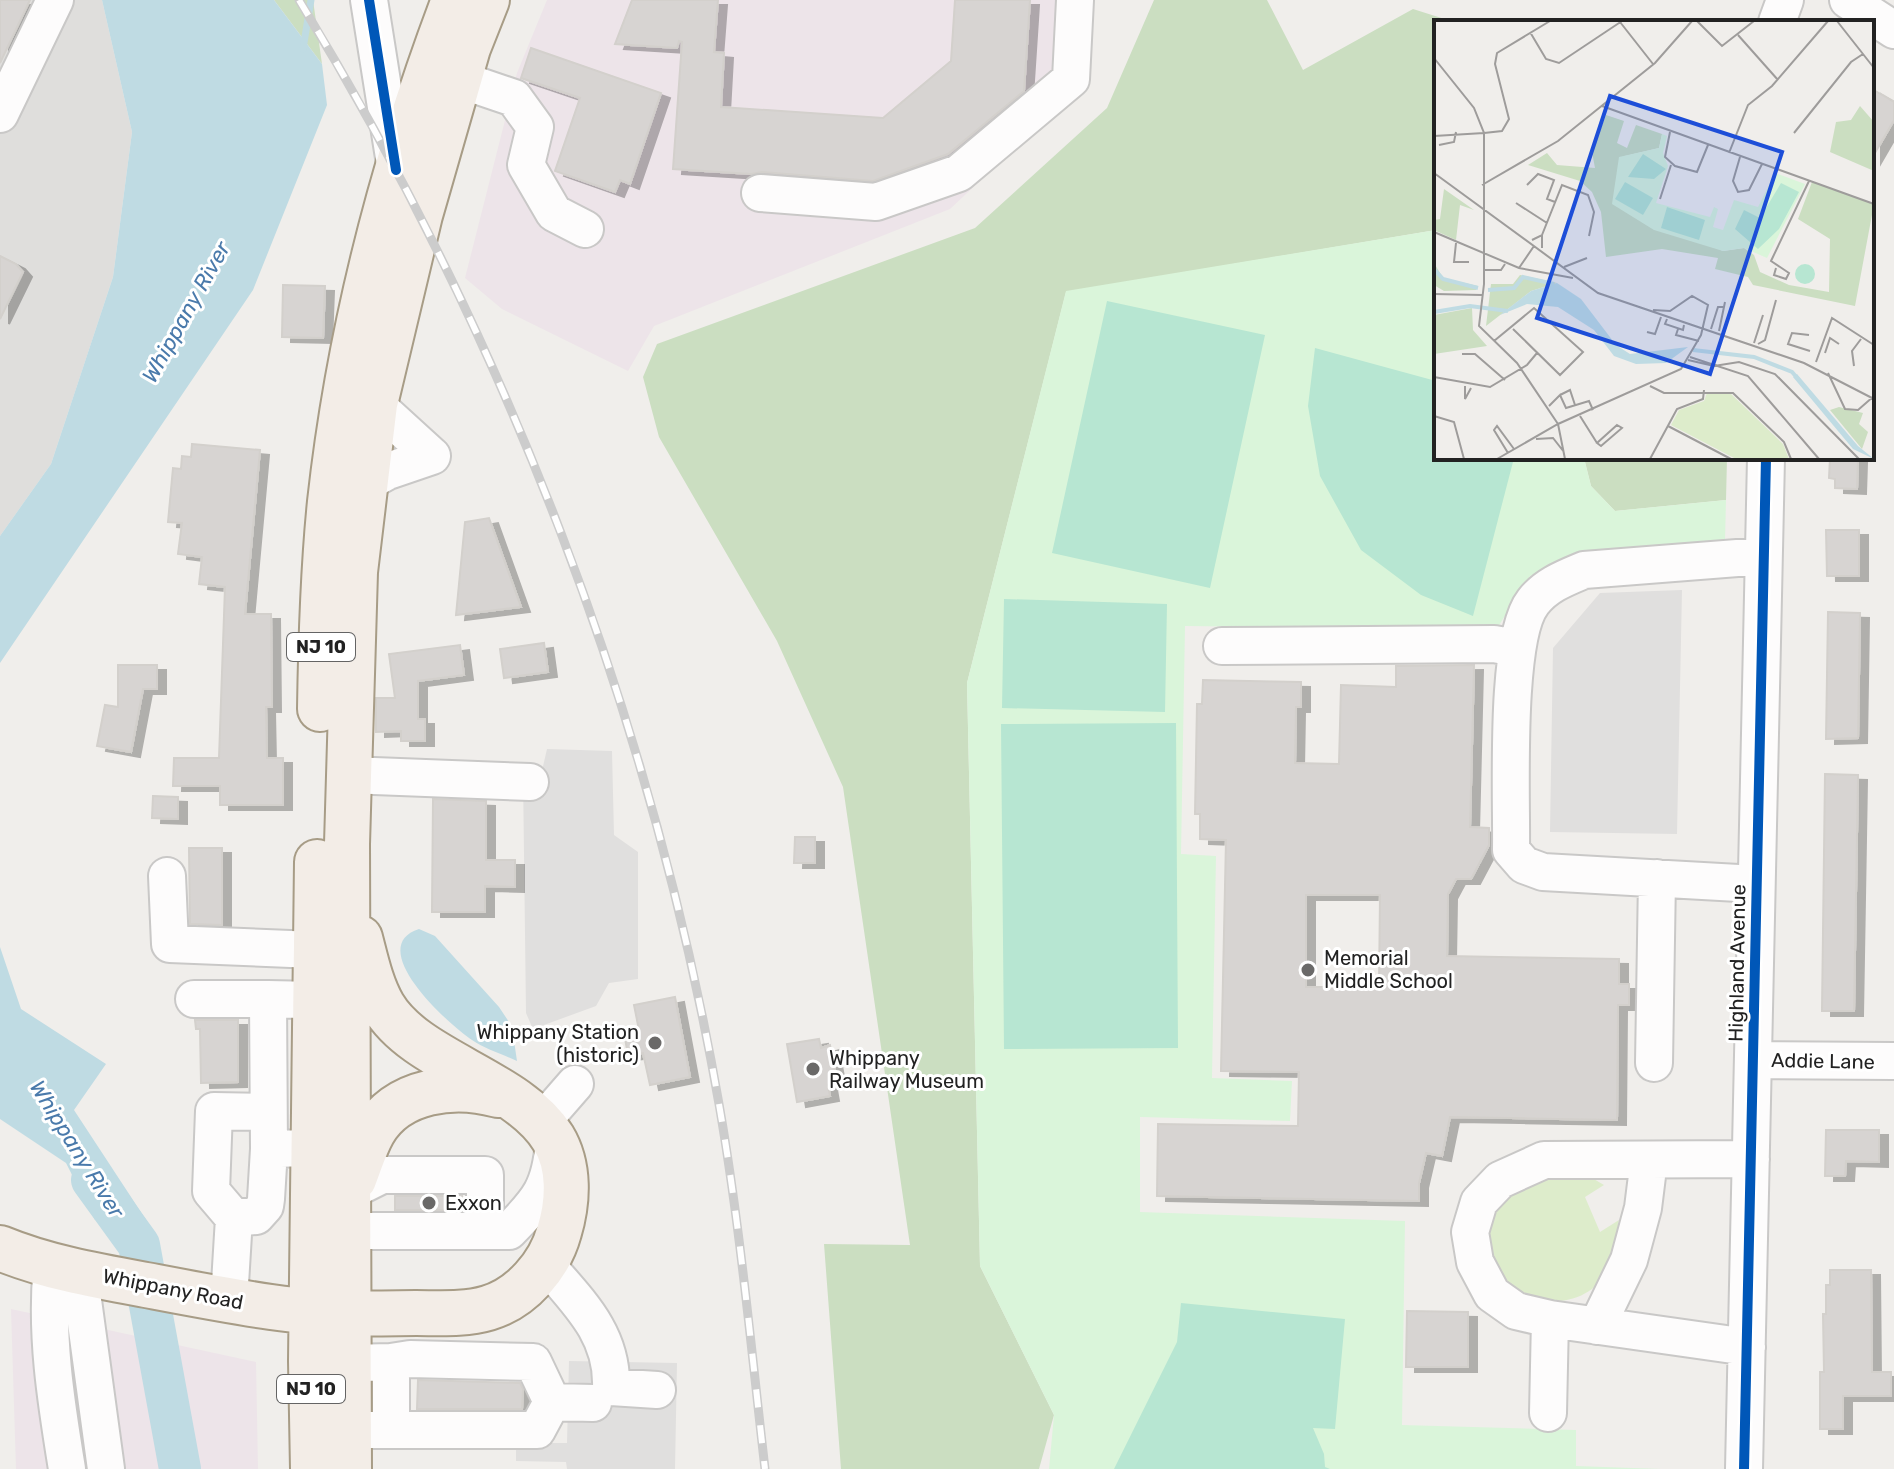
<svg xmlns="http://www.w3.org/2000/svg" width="1894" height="1469" font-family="Rubik,sans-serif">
<defs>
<filter id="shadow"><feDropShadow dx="9" dy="5" stdDeviation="0" flood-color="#0004"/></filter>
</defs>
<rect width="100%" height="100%" fill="#f0eeeb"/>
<!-- residential -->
<path fill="#dfdedc" d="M0 0H102L132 132 113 277 51 464 0 536Z"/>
<!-- industrial -->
<path fill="#ede4e9" d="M547 0H1086L1076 91 950 209 654 326 628 371 502 309 465 278 517 73Z
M11 1309 256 1362 258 1469H16Z"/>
<!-- grass -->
<path fill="#ddeccb" d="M1567 1174 1592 1178 1604 1185 1585 1197 1600 1232 1619 1220C1616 1235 1615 1255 1609 1269 1581 1322 1496 1306 1489 1247 1488 1235 1488 1222 1494 1211 1502 1199 1519 1187 1529 1176Z"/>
<!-- forest -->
<path fill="#cbdec1" d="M274 0H313L322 64Z
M1154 0H1267L1303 70 1413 9 1454 22H1436V230L1066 292 967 683 980 1266 1054 1415 1039 1469H841L824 1244 910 1245 843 787 777 641 659 437 643 377 657 344 975 228 1107 108Z
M1584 458H1727L1726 500 1615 511 1591 486Z"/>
<!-- park -->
<path fill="#daf5da" d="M1436 230V458H1584L1591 486 1615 511 1726 500 1725 542 1582 553 1530 576 1496 630 1185 626 1181 854 1216 856 1212 1078 1292 1081 1290 1121 1140 1117V1212L1405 1221 1402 1425 1576 1430V1466L1661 1469H1049L1054 1415 980 1266 967 683 1066 291Z"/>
<!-- pitch -->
<path fill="#b7e6d2" d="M1107 301 1265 335 1210 588 1052 553Z
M1315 348 1436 381V458H1514L1473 616 1421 595 1361 550 1320 476 1308 406Z
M1004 599 1167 604 1165 712 1002 708Z
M1176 723 1178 1048 1004 1049 1001 724Z
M1181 1303 1345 1319 1335 1429 1313 1428 1324 1454 1325 1467 1330 1469H1114L1177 1342Z"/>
<!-- parking -->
<path fill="#e0dfde" d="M1682 590 1677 834 1550 832 1553 648 1600 593Z
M547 749 612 751 614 835 638 852V979L609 983 596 1006 533 1029 526 1013 523 775H541Z
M569 1361 677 1363 675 1469H567L566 1462 516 1461V1443H567Z"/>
<!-- water -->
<path fill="#bfdbe3" d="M102 0H274L322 64 327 105 253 290 0 663V536L51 464 113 277 132 132Z
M419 929 435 936 499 1007 509 1022 513 1034 517 1061C502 1054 485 1049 472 1040 449 1025 363 947 419 929Z
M0 947 21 1009 106 1064 74 1110 154 1232 95 1220 66 1163 0 1119Z"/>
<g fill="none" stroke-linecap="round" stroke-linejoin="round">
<!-- stream -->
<path stroke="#bfdbe3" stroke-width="7" d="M303 49 311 0"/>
<!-- river -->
<path stroke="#bfdbe3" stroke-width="42" d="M92 1180 139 1245 180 1469"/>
</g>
<!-- building -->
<path fill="#d7d4d2" stroke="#d3d0cc" stroke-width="2" fill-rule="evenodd" filter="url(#shadow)" d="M0 0H30L0 63Z
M632 0H718L714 52 724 53 721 107 883 118 951 61 955 0H1030L1024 91 948 154 873 181 762 172 751 174 673 169 682 42 679 41 677 48 615 44Z
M531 48 661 93 630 184 620 180 615 192 555 171 580 98 521 78Z
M1872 89 1894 102V120L1872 158Z
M0 256 16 264 23 272 0 319Z
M283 285 325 286 323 338 282 337Z
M192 444 260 450 245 614H271L272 707H266L267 758H283V805H220V786H173L174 758H219L225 587 199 584 202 557 178 554 182 523 168 522 173 468 181 469 182 456 191 457Z
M1830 458H1858L1857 489 1835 488V479L1829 478Z
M489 518 521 607 456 615 465 522Z
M1826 530H1859V576H1827Z
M1828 612 1860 613 1858 738 1826 739Z
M544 643 548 672 504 678 500 649Z
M460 645 464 675 418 681V719H425V741H401V731L376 732V698H395L389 654Z
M118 665H157V689H143L131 752 97 746 105 705 118 707Z
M1474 665 1470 827 1489 828V845L1471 879H1456L1448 894 1447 956 1619 959V984H1629V1005H1618L1617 1120 1450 1117 1442 1156 1426 1153 1419 1183V1201L1157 1196 1158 1124 1298 1126 1299 1072 1221 1071 1226 840 1200 839V814H1195L1197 704H1202L1203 680 1301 682V707H1296L1295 763 1339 764 1341 685 1396 687V666ZM1306 895H1380L1379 987H1306Z
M1825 774 1858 775 1854 1011H1822Z
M153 796 178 797V819L152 818Z
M433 799 486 801V860H515V887L485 886V912H432Z
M795 837H815V863H794Z
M189 848H222V925L190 924Z
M675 997 690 1077 650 1085 643 1053 628 1055 624 1033 639 1030 634 1005Z
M195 1020H238V1082L201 1083 200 1029H196Z
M819 1039 821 1048 830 1045 837 1082 828 1085 830 1096 797 1102 787 1044Z
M1826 1130H1879V1162L1846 1161 1845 1176H1825Z
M395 1196H462V1210H395Z
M1830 1270H1871L1872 1372H1891V1396H1843V1429H1820V1372H1824L1823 1314H1826V1285H1830Z
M1407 1311 1468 1312V1367H1406Z
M418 1380 520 1383 523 1389 522 1409H417Z"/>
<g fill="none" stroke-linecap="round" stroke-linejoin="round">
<!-- minor casing -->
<g stroke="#c9c8c7" stroke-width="40">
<path id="minor" d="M369 0 396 170
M1848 0 1894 30
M1777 22 1785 0
M458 79 514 98 535 127 526 165 554 213 585 229
M0 114 55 0
M760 193 876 202 959 173 1071 79 1075 0
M375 404 432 456
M366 483 388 471 432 456
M1222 646 1494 644 1516 648
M348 775 530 782
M167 876 170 944 315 950
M1756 884 1543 872 1524 865 1511 850C1512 798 1504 639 1533 602 1546 585 1565 578 1584 570L1763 556
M194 999H268
M1753 1060 1894 1061
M1654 1063 1657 878
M541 1123 575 1084
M312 1148 269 1149 268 999 315 1000
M348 1192 382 1175H485V1231
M234 1218 256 1216 265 1206 266 1199 269 1149
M349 1231H509C540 1200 550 1187 554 1143
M544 1262C577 1301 613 1333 611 1387L657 1390
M52 1265C45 1333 56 1402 67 1469
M79 1271 106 1469
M229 1300 234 1218 211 1191 214 1111 267 1112
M1597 1326 1629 1260 1643 1208 1649 1160
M1747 1347 1550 1319 1516 1311 1492 1294 1475 1262 1470 1232 1479 1202 1500 1180 1544 1160 1751 1159
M391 1362V1430
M349 1363 391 1362 410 1359 533 1362 552 1402
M1548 1413 1550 1319
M349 1430H537L552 1402 593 1403
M1744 1469 1766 458"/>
</g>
<!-- major casing -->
<g stroke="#a79c86" stroke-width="48">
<path id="major" d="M320 709C321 640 323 571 330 502 349 330 393 161 454 0
M354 1179C360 1164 365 1146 373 1132 398 1089 455 1083 498 1095
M0 1248C46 1267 97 1276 146 1285 188 1293 229 1301 271 1307 318 1314 369 1314 416 1313 439 1313 465 1315 488 1308 522 1298 550 1265 559 1232 568 1202 570 1166 553 1138 517 1080 416 1062 383 1006 371 985 366 961 360 938
M313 1469 311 1361 317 862
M349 1469 347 844 355 572 375 404 420 215 468 48 487 0"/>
</g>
<!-- minor -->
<use href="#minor" stroke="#fdfcfc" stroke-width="36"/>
<!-- major -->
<use href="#major" stroke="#f3ede7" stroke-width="44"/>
<!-- rail casing -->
<g stroke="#ccc" stroke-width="9">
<path id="rail" d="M299 0C505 338 651 714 719 1104 740 1225 751 1347 765 1469"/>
</g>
<!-- rail -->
<use href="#rail" stroke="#fff" stroke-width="6" stroke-dasharray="18" stroke-linecap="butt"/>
<!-- cycleway casing -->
<g stroke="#fff" stroke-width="15">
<path id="cycleway" d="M369 0 396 170
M1744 1469 1766 458"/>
</g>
<!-- cycleway -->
<use href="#cycleway" stroke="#0057b8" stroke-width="10"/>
</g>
<!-- markers -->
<g fill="#6a6968" stroke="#fff" stroke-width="3">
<circle cx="1308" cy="970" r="8"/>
<circle cx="655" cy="1043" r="8"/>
<circle cx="813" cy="1069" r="8"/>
<circle cx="429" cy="1203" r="8"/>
</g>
<g text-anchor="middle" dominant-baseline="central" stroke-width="6" stroke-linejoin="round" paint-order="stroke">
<!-- shield labels -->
<g fill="#fff" stroke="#646464" stroke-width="2">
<rect x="287" y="633" width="68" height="28" rx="6"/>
<rect x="277" y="1375" width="68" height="28" rx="6"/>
</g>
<g font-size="18" font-weight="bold" fill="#222">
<text x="321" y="647">NJ 10</text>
<text x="311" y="1389">NJ 10</text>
</g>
<!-- poi labels -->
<g font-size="20" fill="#222" stroke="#fff" text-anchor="start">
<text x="1324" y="958">Memorial<tspan x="1324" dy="23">Middle School</tspan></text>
<text x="639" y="1032" text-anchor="end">Whippany Station<tspan x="639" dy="23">(historic)</tspan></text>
<text x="829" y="1058">Whippany<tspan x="829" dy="23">Railway Museum</tspan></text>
<text x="445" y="1203">Exxon</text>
</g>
<!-- street labels -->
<g font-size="20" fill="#222" stroke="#fff">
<text transform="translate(1737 963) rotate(-89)">Highland Avenue</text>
<text transform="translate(1823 1061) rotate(1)">Addie Lane</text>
<text transform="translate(173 1289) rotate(11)">Whippany Road</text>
</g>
<!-- water labels -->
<g font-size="22" font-style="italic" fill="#4a7aab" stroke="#fff">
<text transform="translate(186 312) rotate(-61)">Whippany River</text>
<text transform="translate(77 1149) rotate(58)">Whippany River</text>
</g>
</g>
<!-- overview -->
<g transform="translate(1434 20)">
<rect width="440" height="440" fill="#f0eeeb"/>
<path d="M273 373 297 374 349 424 355 439H302L237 405 245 390 270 381Z" fill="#ddeccb"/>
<path d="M426 86 440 102V151L396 132 402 102 417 100ZM172 95 190 101 183 123 193 128 202 105 228 114 225 128 191 136 179 184 289 231 310 228 320 235 326 252 355 265 395 272 396 219 364 199 378 162 440 184 421 286 319 265 314 257 281 249 284 238 228 229 172 237 167 192 158 172 146 161 94 145 113 133 123 145 161 148 158 132ZM10 169 40 190 26 185 22 220 2 211 0 234V200L6 199ZM0 243 9 258 44 266 42 270 10 271 0 265ZM86 255 123 263 97 271 52 306 57 264H79ZM38 288 39 310 53 326 0 334V295ZM405 387 429 393 425 404 434 412 428 429 396 390Z" fill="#cbdec1"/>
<path d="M228 114 233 116 229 133 234 146 222 183 276 197 280 187 284 189 279 207 289 210 300 180 324 187 341 153 371 164 333 238 310 228 289 231 220 210 178 184 185 137 225 128Z" fill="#daf5da"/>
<path d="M209 134 232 149 220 159 194 157ZM191 162 219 178 209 195 181 179ZM347 163 365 172 345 209 324 229 301 209 310 190 326 198ZM233 187 271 200 265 220 227 208ZM361 254a10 10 0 1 1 20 0a10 10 0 1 1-20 0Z" fill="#b7e6d2"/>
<path d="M123 263 147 279 182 325 196 334 254 327 232 343 202 344 180 336 160 310 124 287 93 284 66 295 97 271ZM363 354 424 426 440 439 419 429 359 357Z" fill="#bfdbe3"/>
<path fill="none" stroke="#bfdbe3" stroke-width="4" d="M0 249 9 259 44 268M54 270 80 268 89 257 120 264M0 292 36 286 74 291M259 330 320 337 358 352 365 360"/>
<path fill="none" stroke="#9e9c9b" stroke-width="2" d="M263 1 288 26 320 1M403 1 440 48M186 2 219 44M96 12 112 39 125 43 188 1M304 15 344 60M0 38 40 88 50 113V264L45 306 83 343 124 404M168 86 440 184M236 112 231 137 241 146 263 152 274 125M50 113 68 111 75 99 61 44 63 33 116 1M360 113 417 42 429 34M0 116 50 113M5 125 20 122 22 112M295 133 314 85 338 66 394 1M306 137 299 161 304 172 315 170 328 144M0 153 164 273 370 343 440 379M48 165 124 121 221 43 258 1M93 165 104 154 120 160 113 179 121 182M226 179 237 145M82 183 113 203M0 193 1 155M0 212 85 248 139 258M108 215 128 165 154 175 160 192 155 216M98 220 108 215V228M22 223 20 242H35M130 247 153 238M85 248 100 226M342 248 340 255 352 259 355 253 337 241 375 161M50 250H67L71 244M0 274 48 275M233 299 231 304 249 310 250 305M244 309 242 315 265 321M277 309 284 287H289M285 311 291 282M213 312 221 314 227 297M375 315 358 313 354 324 376 331M60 321 100 288 149 332 126 355 79 309M320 323 329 295M324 324 331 320 342 280M391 333 396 318 405 324M28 334H41L71 360M256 337 314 356 385 439M254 340 280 346 305 342 341 354 425 439M382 342 398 298 440 325M420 346 418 331 427 319M394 353 411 389 424 390 440 376M0 357 56 367 93 345 103 333M31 366V379L37 368M216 366 230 373H299L350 422 357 439M126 375 136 370 141 385M115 386 126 375 132 388 155 381 159 390M0 396 20 402 30 439M146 396 163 423M124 404 131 439M183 405 188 408 167 426 163 423ZM234 406 297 439M102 419 119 418 130 432M74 433 60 410 63 406 80 429M63 439 124 404 247 349 267 315 274 285 258 276 236 291 219 290M216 439 243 389 269 379 270 370"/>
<path fill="#1d4ed8" fill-opacity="0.15" stroke="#1d4ed8" stroke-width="4" d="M176 76 348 132 276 354 103 298Z"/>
<rect width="440" height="440" fill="none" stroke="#222" stroke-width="4"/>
</g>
</svg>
